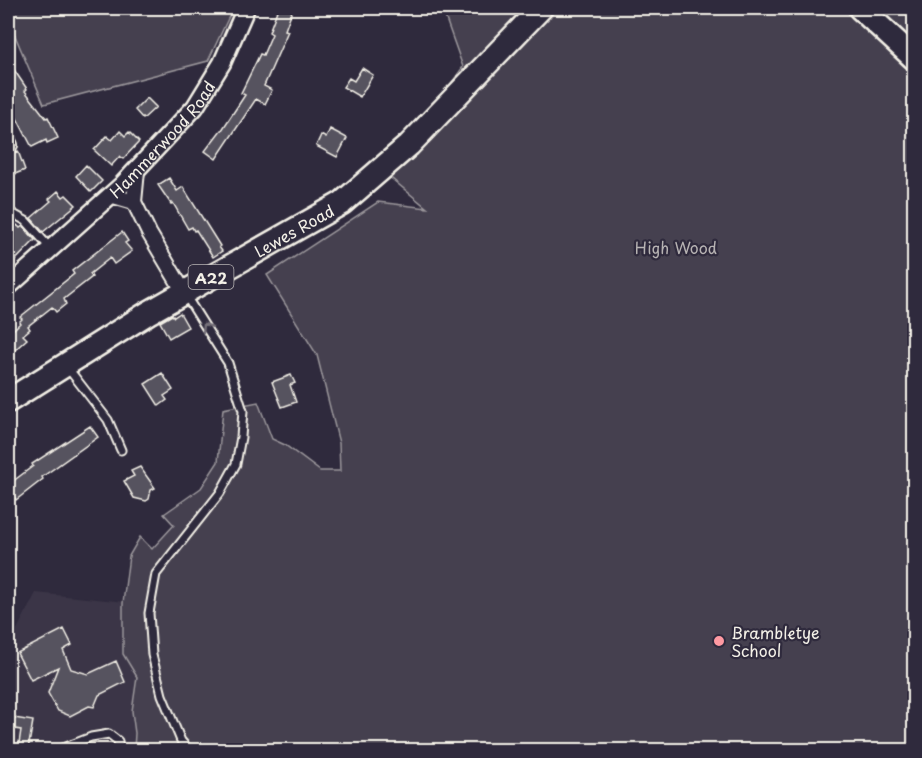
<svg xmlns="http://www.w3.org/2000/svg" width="922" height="758" font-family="'Playpen Sans',sans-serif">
<rect width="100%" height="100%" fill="#2f2a3d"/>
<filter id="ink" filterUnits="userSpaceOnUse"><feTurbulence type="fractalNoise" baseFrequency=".0167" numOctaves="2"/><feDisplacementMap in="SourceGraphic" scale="12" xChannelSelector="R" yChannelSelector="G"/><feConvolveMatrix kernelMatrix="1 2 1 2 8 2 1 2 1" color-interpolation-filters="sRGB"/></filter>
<g filter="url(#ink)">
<!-- built -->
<path fill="#3b3647" d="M36 593 146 604 208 750H8V641H11Z"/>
<!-- green -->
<path fill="#454050" stroke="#9c989c" stroke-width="1.5" d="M8 8H233L208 61 44 104 8 19Z
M442 8H914V750H134L135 733 132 711 137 677 123 654V603L129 556 140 537 152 549 174 525 164 514 201 488 218 462 223 409 258 402 272 439 285 445 320 471H340L339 443 317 355 267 275 378 202 427 208 386 174 463 67Z"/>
<!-- building -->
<path fill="#56525f" stroke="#f4f1e8" stroke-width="1.5" d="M278 8H293L285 30 288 31 264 86 272 90 265 104 256 99 216 159 205 151 221 130H222L245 95 241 93 260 54 263 55 272 34 269 32Z
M8 61 27 89 25 91 46 118 48 117 58 138 47 143 46 140 32 147 8 101Z
M362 68 373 75 360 97 343 87 349 78 354 81Z
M147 98 156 107 143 119 135 110Z
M330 129 347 138 337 157 316 146 321 135 326 138Z
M120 131 125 136 129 132 139 142 123 159 120 156 111 166 94 150 107 136 112 140Z
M18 151 25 170 10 176 8 170V155Z
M86 165 102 181 91 192 76 176Z
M169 178 177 191 183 187 220 246 219 247 222 251 213 257 196 230 194 231 192 227 188 229 173 203 171 204 158 185Z
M58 191 63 197 66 195 76 205 43 232 31 218 51 201 49 199Z
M17 225 20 228 23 226 35 240 8 268V234Z
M122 232 128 241 125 243 132 251 114 264 110 258 90 274 92 277 64 299 66 304 56 312 52 307 28 326 30 329 23 335 27 339 8 356V335L20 323 19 322 22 319 20 317 74 274 72 271Z
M180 313 188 327 169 338 160 322 172 315 174 317Z
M162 373 173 390 164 396 167 400 159 406 145 384Z
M291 375 295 383 290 385 296 402 282 407 272 382Z
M90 426 98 437 42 477 43 479 16 500 8 488V485L33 466 32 464Z
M140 467 155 488 151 490 149 499 146 501 134 498 124 481 134 476 131 471Z
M64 629 72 645 63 650 71 669 88 674 116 661 125 682 99 695 94 707 89 706 70 716 58 711 48 693 58 667 31 680 17 653Z
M8 717 33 721 28 750H18L21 730 8 728Z"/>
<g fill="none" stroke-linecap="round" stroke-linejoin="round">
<!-- service casing -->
<g stroke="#f4f1e8" stroke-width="11">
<path id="service" d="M8 211 26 221 50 248
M186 296 228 363 243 411 241 437 236 464 220 493 156 574 149 613 152 655 162 695 181 741 189 750
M67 367 108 420 121 450
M58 750 91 737 109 734 118 741 119 750"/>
</g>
<!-- minor casing -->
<g stroke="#f4f1e8" stroke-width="18">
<path id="minor" d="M8 141 10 145
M110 195 134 202 137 171
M134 202 149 233 184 292"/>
</g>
<!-- tertiary casing -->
<g stroke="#f4f1e8" stroke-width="21">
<g id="tertiary">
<path id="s1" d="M8 287 122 185 195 107 222 63 246 8"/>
</g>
</g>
<!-- trunk casing -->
<g stroke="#f4f1e8" stroke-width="27">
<g id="trunk">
<path d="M860 8 914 58"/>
<path id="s2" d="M8 401 148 313 342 203 409 145 541 8"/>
</g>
</g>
<!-- service -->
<use href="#service" stroke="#2f2a3d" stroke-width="7"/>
<!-- minor -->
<use href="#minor" stroke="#2f2a3d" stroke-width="14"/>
<!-- tertiary -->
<use href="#tertiary" stroke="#2f2a3d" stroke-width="16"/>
<!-- trunk -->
<use href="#trunk" stroke="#2f2a3d" stroke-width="22"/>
</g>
<!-- one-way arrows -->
<defs><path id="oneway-chevron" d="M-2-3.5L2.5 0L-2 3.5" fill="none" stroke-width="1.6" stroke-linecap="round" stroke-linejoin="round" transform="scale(1.5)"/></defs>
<use stroke="#747079" href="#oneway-chevron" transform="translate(206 327) rotate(-122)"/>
</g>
<!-- markers -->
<circle fill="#ff9aa2" stroke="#2f2a3d" stroke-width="2" cx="719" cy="641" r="6"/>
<g text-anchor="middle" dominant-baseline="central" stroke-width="4.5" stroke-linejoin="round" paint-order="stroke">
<!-- shield labels -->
<rect fill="#2f2a3d" stroke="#b9b5b5" stroke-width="1.5" x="188.5" y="265" width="45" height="24" rx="4.5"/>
<g font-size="15" font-weight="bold" fill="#f4f1e8">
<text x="211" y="277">A22</text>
</g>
<!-- street labels -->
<g font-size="16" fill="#f4f1e8" stroke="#2f2a3d">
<text stroke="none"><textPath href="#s1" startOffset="214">Hammerwood Road</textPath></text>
<text stroke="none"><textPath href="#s2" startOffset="333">Lewes Road</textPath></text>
</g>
<!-- park labels -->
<g font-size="16" fill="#b7b3b3" stroke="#2f2a3d">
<text x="676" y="247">High Wood</text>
</g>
<!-- poi labels -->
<g font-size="16" fill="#f4f1e8" stroke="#2f2a3d" text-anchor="start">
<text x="731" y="632">Brambletye<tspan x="731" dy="18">School</tspan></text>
</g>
</g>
<!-- margin -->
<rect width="922" height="758" fill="none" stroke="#2f2a3d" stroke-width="30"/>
<rect x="15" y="15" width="892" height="728" fill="none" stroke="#f4f1e8" stroke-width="2" filter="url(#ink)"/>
</svg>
